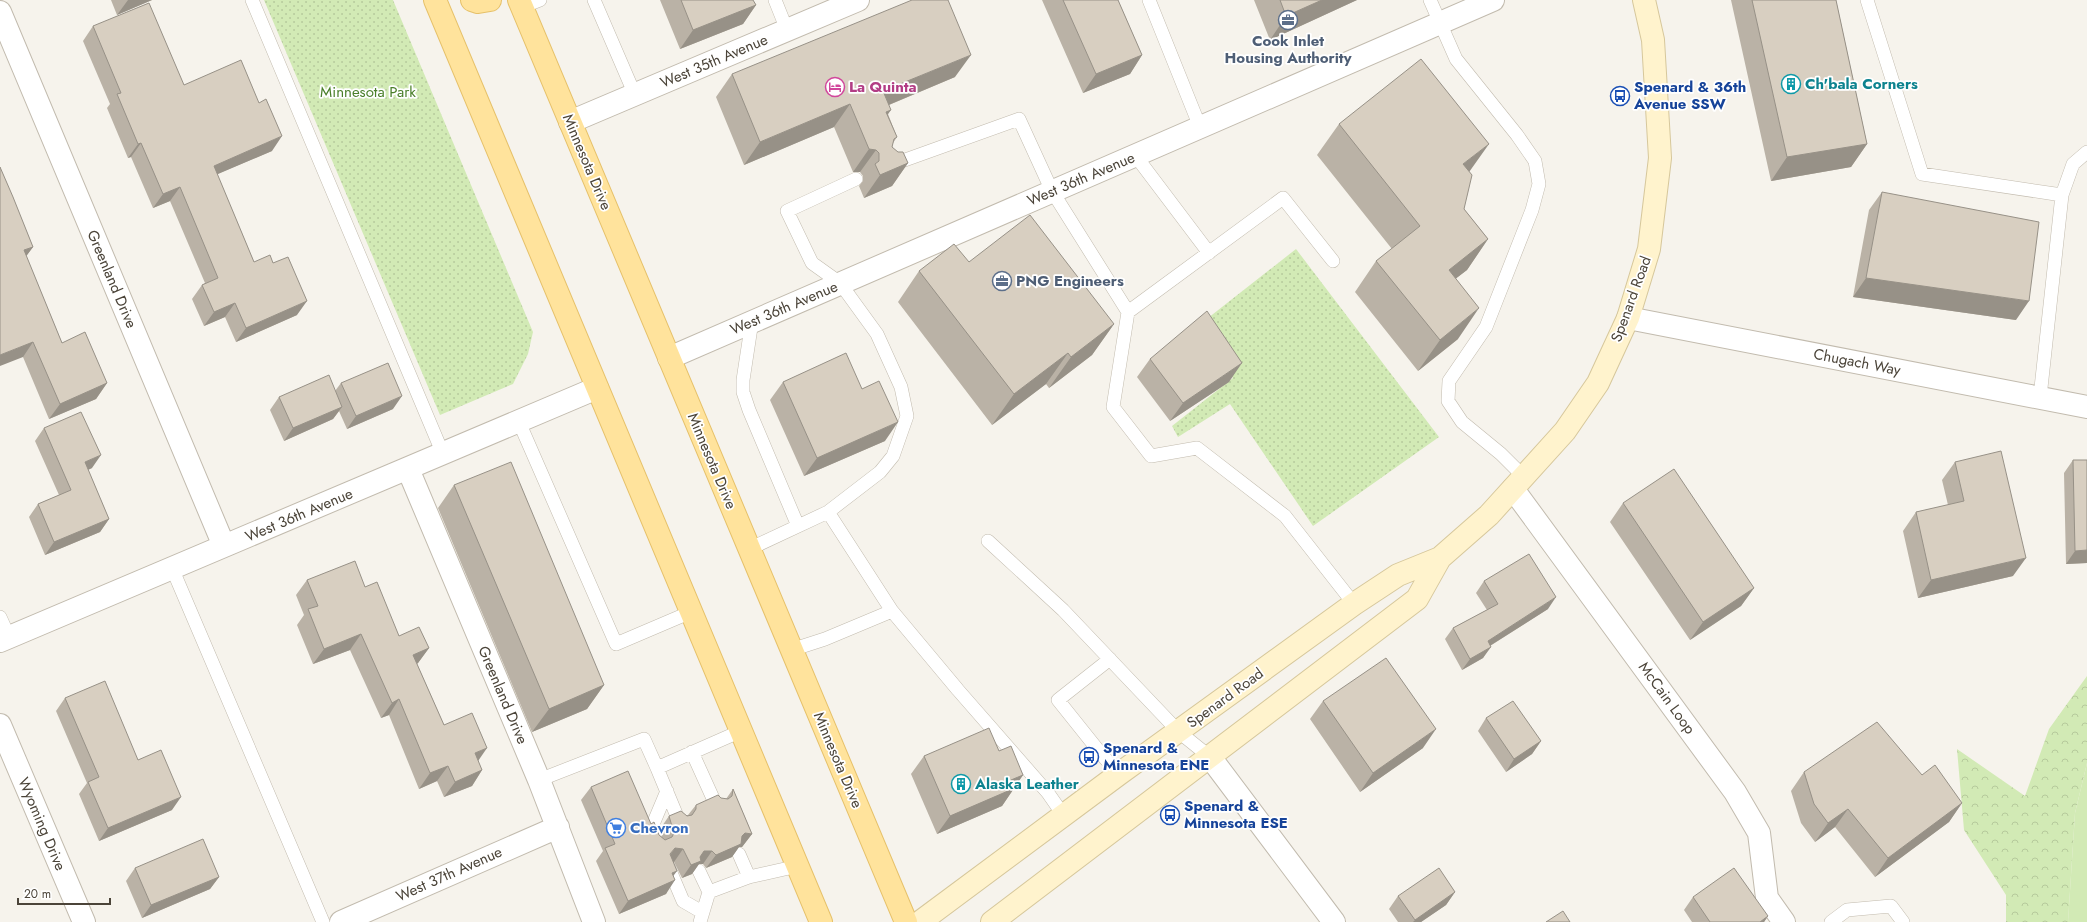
<svg xmlns="http://www.w3.org/2000/svg" width="2087" height="922" font-family="Jost,sans-serif">
<defs>
<pattern id="forest-crowns" width="20" height="18" patternUnits="userSpaceOnUse"><rect width="20" height="18" fill="#d2eab5"/><path d="M2 6a3 3 0 1 1 6 0M12 15a3 3 0 1 1 6 0" fill="none" stroke="#b6ca9c"/></pattern>
<pattern id="park-dots" width="8" height="8" patternUnits="userSpaceOnUse"><rect width="8" height="8" fill="#d2eab5"/><path d="M2 2h.1M6 6h.1" fill="none" stroke="#b6ca9c" stroke-width="1.8" stroke-linecap="round"/></pattern>
</defs>
<rect width="100%" height="100%" fill="#f6f3ec"/>
<!-- grass -->
<path fill="#d2eab5" d="M2087 763V922H2068L2075 813Z"/>
<!-- forest -->
<path fill="url(#forest-crowns)" d="M2087 676V763L2075 813 2068 922H2006V895L1964 830 1957 749 2025 796 2049 729Z"/>
<!-- park -->
<path fill="url(#park-dots)" d="M264 0H393L533 332 528 354 513 384 440 415Z
M1296 249 1439 437 1313 526 1230 404 1178 437 1172 426 1233 378 1194 329Z"/>
<g fill="none" stroke-linecap="round" stroke-linejoin="round">
<!-- service casing -->
<g stroke="#c2bbae" stroke-width="14">
<path id="service" d="M252 0 443 454
M594 0 635 95
M775 0 787 30
M1149 0 1200 127
M1430 0 1456 59 1517 135 1535 161 1539 184 1532 210 1486 327 1449 381 1448 401 1462 422 1501 454 1524 477
M1867 0 1922 174 2062 195 2040 397
M522 7 540 0
M1135 155 1209 253
M891 165 1019 119 1052 191 1128 312 1283 198 1333 261
M856 179 787 211 812 263 840 283 877 334 901 387 907 416 893 456 880 472 828 512 892 611
M2062 195 2073 164 2087 152
M1128 312 1113 407 1151 456 1197 448 1285 516 1354 604
M752 321 743 380V392L749 410 798 526
M519 422 616 644 691 612
M988 541 1063 610 1179 732 1210 757
M749 549 828 512
M172 568 323 922
M0 617 9 637
M791 650 825 639 892 611 958 690 1048 793 1064 816
M1110 659 1058 700 1102 755 1119 774
M692 752 716 805
M539 780 644 739 657 768
M679 821 657 768 741 731
M655 839 651 829 667 791
M739 854 749 877
M669 868 683 901 702 912
M699 871 709 892 749 877 798 866
M700 922 709 892
M1831 922 1847 910 1891 906 1903 922"/>
</g>
<!-- minor casing -->
<g stroke="#c2bbae" stroke-width="24">
<path id="minor" d="M0 12 224 546
M570 122 858 0
M1628 318 2087 407
M669 358 1493 0
M408 469 539 780 594 922
M1513 489 1735 792 1759 833 1767 898 1784 922
M0 641 597 388
M0 725 84 922
M1210 757 1334 922
M341 922 558 827"/>
</g>
<!-- secondary casing -->
<g stroke="#d6c79b" stroke-width="24">
<path id="secondary" d="M920 922 1119 774 1354 604 1398 575 1440 558 1489 515 1565 431 1598 383 1628 318 1649 249 1660 158 1653 40 1644 0
M992 922 1417 599 1440 558"/>
</g>
<!-- primary casing -->
<g stroke="#e6c16a" stroke-width="24">
<path id="primary" d="M435 0 821 922
M472 0 478 2 490 0
M519 0 906 922"/>
</g>
<!-- service -->
<use href="#service" stroke="#fff" stroke-width="13"/>
<!-- minor -->
<use href="#minor" stroke="#fff" stroke-width="22"/>
<!-- secondary -->
<use href="#secondary" stroke="#fff3cd" stroke-width="22"/>
<!-- primary -->
<use href="#primary" stroke="#ffe39c" stroke-width="22"/>
</g>
<!-- wall -->
<path fill="#bab2a6" d="M111 0H152L117 15Z
M660 0H753L756 5 743 24 680 49Z
M1042 0H1118L1142 55 1130 74 1083 93Z
M1254 0H1357L1270 40Z
M1731 0H1836L1867 144 1851 167 1771 181Z
M93 26 184 85 272 151 217 174 254 262 297 315 236 342 225 317 204 326 192 299 202 285 205 283 170 201 153 208 131 157 128 158 107 108 110 104 83 41Z
M732 74 955 77 889 105 888 114 897 137 893 143 892 147 908 163 892 186 864 198 859 186 863 181V176L860 172H853L834 127 744 165 716 97Z
M1339 124 1469 172 1464 209 1488 239 1467 270 1456 278 1458 339 1418 371 1355 292 1376 261 1392 249 1317 155Z
M0 167 33 247 26 256 62 343 107 383 96 399 49 419 23 357Z
M1882 192 2016 320 1853 297 1869 210Z
M969 262 1114 324 1092 355 1049 388 1046 384 992 425 898 302 919 271Z
M1150 359 1229 382 1170 421 1137 377Z
M783 382 885 441 804 476 770 400Z
M341 383 393 409 347 429 339 411 333 419 284 441 270 410 279 397 335 391Z
M44 428 92 468 88 470 109 519 100 532 45 555 29 517 38 504 59 495 35 441Z
M2073 460H2087V563L2066 564 2064 473Z
M1955 462 2013 576 1918 598 1903 531 1916 512 1948 505 1942 480Z
M454 485 604 685 587 709 532 732 438 508Z
M1623 503 1754 588 1741 606 1690 640 1610 522Z
M307 580 365 587 399 636 429 648 418 663 417 664 444 725 478 761 482 770 472 786 444 797 437 781 419 789 389 715 381 718 350 650 313 664 297 625 304 615 296 595Z
M1484 581 1548 609 1490 646 1483 658 1462 670 1445 639 1453 628 1487 610 1476 593Z
M65 698 138 760 172 810 99 841 79 794 87 783 56 711Z
M1323 701 1423 748 1360 792 1310 719Z
M1486 718 1541 741 1532 754 1506 772 1478 731Z
M999 751 1023 775 1002 806 937 834 911 774 924 756Z
M1804 772 1922 775 1962 803 1949 822 1875 877 1835 827 1815 842 1801 823 1791 791Z
M591 787 651 824 659 835 662 837 660 829 669 816 688 815 696 805 721 798 726 799 733 789 752 834 742 847H739L732 857 706 868 703 864H699L692 874 682 878 674 862H673V876L666 894 619 914 596 861 603 851 581 800Z
M135 868 219 877 210 889 142 918 126 881Z
M1455 892 1446 905 1421 922H1398L1389 909 1398 896Z
M1693 897 1768 916 1764 922H1692L1684 910Z"/>
<!-- shaded-wall -->
<path fill="#979187" d="M128 0H152L117 15Z
M1322 0H1357L1270 40 1286 16Z
M756 5 743 24 680 49 693 30Z
M971 55 955 77 867 114 883 91Z
M1142 55 1130 74 1083 93 1096 74Z
M850 104 834 127 744 165 760 142Z
M891 110 875 132 886 112Z
M282 136 272 151 204 180 214 166Z
M141 143 131 157 128 158 138 144Z
M1489 144 1467 175 1463 164Z
M1867 144 1851 167 1771 181 1787 157Z
M869 149 876 150 860 172H853Z
M908 163 892 186 864 198 880 175Z
M180 187 170 201 153 208 163 194Z
M1488 239 1467 270 1427 301 1449 270Z
M33 247 22 262 24 250Z
M1866 278 2029 301 2016 320 1853 297Z
M307 301 297 315 236 342 246 328Z
M235 303 225 317 204 326 214 312Z
M1479 308 1458 339 1418 371 1440 340Z
M1114 324 1092 355 1049 388 1071 357Z
M33 342 23 357 0 366V355Z
M1068 353 1046 384 992 425 1014 394Z
M1242 363 1229 382 1170 421 1183 403Z
M107 383 96 399 49 419 60 404Z
M402 396 393 409 347 429 356 416Z
M342 407 333 419 284 441 293 428Z
M898 422 885 441 804 476 817 458Z
M101 455 92 468 76 475 85 462Z
M109 519 100 532 45 555 54 542Z
M2087 550V563L2066 564 2075 551Z
M2026 558 2013 576 1918 598 1931 580Z
M1754 588 1741 606 1690 640 1703 622Z
M1556 597 1548 609 1480 652 1488 641Z
M361 634 350 650 313 664 324 649Z
M1491 647 1483 658 1462 670 1470 659Z
M429 648 418 663 402 671 413 655Z
M604 685 587 709 532 732 549 709Z
M399 699 389 715 381 718 392 703Z
M1436 729 1423 748 1360 792 1373 773Z
M1541 741 1532 754 1506 772 1514 759Z
M487 748 476 764 475 753Z
M448 766 437 781 419 789 430 773Z
M482 770 472 786 444 797 455 782Z
M1023 775 1002 806 937 834 950 816 1011 780Z
M181 797 172 810 99 841 108 828Z
M1962 803 1949 822 1875 877 1888 858Z
M1848 809 1835 827 1815 842 1828 823Z
M745 833 752 834 742 847H739L732 857 706 868 716 855Z
M675 848 683 849 674 862 666 861Z
M704 851H712L703 864H699L692 874 682 878 691 865Z
M677 871 668 883 675 880 666 894 619 914 628 901 672 873Z
M219 877 210 889 142 918 151 905Z
M1455 892 1446 905 1421 922H1413L1415 920Z
M1768 916 1764 922H1760Z"/>
<!-- building -->
<path fill="#d8cfc1" stroke="#979187" d="M681 0H753L756 5 693 30Z
M912 0H948L971 55 883 91 891 110 886 112 897 137 894 139 892 147 898 152H903L908 163 880 175 875 164 879 161V153L876 150 869 149 850 104 760 142 732 74Z
M1063 0H1118L1142 55 1096 74Z
M1280 0H1322L1286 16Z
M1752 0H1836L1867 144 1787 157Z
M149 3 184 85 241 60 259 103 266 99 282 136 214 166 254 262 270 255 273 263 288 257 307 301 246 328 235 303 214 312 202 285 218 278 180 187 163 194 141 143 138 144 117 94 121 93 93 26Z
M1421 59 1489 144 1463 164 1472 175 1464 209 1488 239 1449 270 1479 308 1440 340 1376 261 1420 226 1339 124Z
M0 167 13 197 33 247 24 250 62 343 85 332 107 383 60 404 33 342 0 355Z
M1882 192 2039 222 2029 301 1866 278Z
M1030 215 1114 324 1071 357 1068 353 1014 394 919 271 954 244 969 262Z
M1207 311 1242 363 1183 403 1150 359Z
M846 353 862 389 879 381 898 422 817 458 783 382Z
M388 363 402 396 356 416 341 383Z
M329 375 342 407 293 428 279 397Z
M81 412 101 455 85 462 109 519 54 542 38 504 71 490 44 428Z
M2001 451 2026 558 1931 580 1916 512 1964 501 1955 462Z
M2073 460H2087V550L2075 551Z
M511 462 604 685 549 709 454 485Z
M1674 469 1754 588 1703 622 1623 503Z
M1529 554 1556 597 1488 641 1491 647 1470 659 1453 628 1498 604 1484 581Z
M355 561 365 587 377 582 399 636 419 627 429 648 413 655 444 725 472 713 487 748 475 753 482 770 455 782 448 766 430 773 399 699 392 703 361 634 324 649 308 609 318 606 307 580Z
M1386 658 1436 729 1373 773 1323 701Z
M105 681 138 760 161 750 181 797 108 828 88 782 99 777 65 698Z
M1513 701 1541 741 1514 759 1486 718Z
M1877 722 1922 775 1935 765 1962 803 1888 858 1848 809 1828 823 1814 804 1804 772Z
M989 728 999 751 1011 746 1023 775 1011 780 1015 788 950 816 924 756Z
M628 771 651 824 654 822 659 835 665 840 672 837 674 833 669 816 681 811 687 816 692 815 696 809V805L718 795 721 798 728 799 732 796 733 789 752 834 745 833 742 836 741 844 716 855 712 851H704L700 857 701 861 691 865 683 849 675 848 670 854 677 871 672 873 675 880 628 901 605 848 615 844 591 787Z
M203 839 219 877 151 905 135 868Z
M1439 868 1455 892 1415 920 1398 896Z
M1734 868 1768 916 1760 922H1710L1693 897Z
M1563 911 1570 922H1546Z"/>
<!-- icons -->
<defs>
<g id="office-ring" transform="scale(1)"><circle r="9.5" fill="#fff" stroke="#5c6f8a" stroke-width="1.5"/><path d="M-6-3h4V-5.5h4V-3h4V5H-6ZM-1-4.5V-3h2v-1.5ZM-6 0V1H6V0Z" fill="#5c6f8a"/></g>
<g id="building-ring" transform="scale(1)"><circle r="9.5" fill="#fff" stroke="#0f9aa8" stroke-width="1.5"/><path d="M-4-6H4V6H1V3H-1V6H-4ZM-2.5-4.3h1.7v1.8h-1.7ZM.8-4.3h1.7v1.8H.8ZM-2.5-1h1.7V.8h-1.7ZM.8-1h1.7V.8H.8Z" fill="#0f9aa8"/></g>
<g id="hotel-ring" transform="scale(1)"><circle r="9.5" fill="#fff" stroke="#d1479c" stroke-width="1.5"/><path d="M-6-4.5h1.5V1H6V5H4.5V3h-9V5H-6ZM-4 0a1.8 1.8 0 1 1 3.6 0ZM.5 0V-2.5h3Q6-2.5 6 0Z" fill="#d1479c"/></g>
<g id="bus-ring" transform="scale(1)"><circle r="9.5" fill="#fff" stroke="#1a4fb4" stroke-width="1.5"/><path d="M-5-6H5V4H4V6H2V4H-2V6H-4V4H-5ZM-3.5-4V0h7V-4ZM-3.5 1.2v1.5H-2V1.2ZM2 1.2v1.5H3.5V1.2Z" fill="#1a4fb4"/></g>
<g id="supermarket-ring" transform="scale(1)"><circle r="9.5" fill="#fff" stroke="#3f7fe0" stroke-width="1.5"/><path d="M-6-5.5h2.5l.6 2H6L4.5 2H-2.5L-4.4-4H-6ZM-1.5 3.2a1.3 1.3 0 1 0 .1 0ZM3 3.2a1.3 1.3 0 1 0 .1 0Z" fill="#3f7fe0"/></g>
</defs>
<g fill-rule="evenodd">
<use href="#office-ring" x="1288" y="20"/>
<use href="#building-ring" x="1791" y="84"/>
<use href="#hotel-ring" x="835" y="87"/>
<use href="#bus-ring" x="1620" y="96"/>
<use href="#office-ring" x="1002" y="281"/>
<use href="#bus-ring" x="1089" y="757"/>
<use href="#building-ring" x="961" y="784"/>
<use href="#bus-ring" x="1170" y="815"/>
<use href="#supermarket-ring" x="616" y="828"/>
</g>
<g text-anchor="middle" dominant-baseline="central" stroke-width="3.5" stroke-linejoin="round" paint-order="stroke">
<!-- service labels -->
<g font-size="15" font-weight="bold" fill="#4e5e75" stroke="#fff">
<text x="1288" y="41">Cook Inlet<tspan x="1288" dy="17">Housing Authority</tspan></text>
<text x="1016" y="281" text-anchor="start">PNG Engineers</text>
</g>
<!-- street labels -->
<g font-size="15" fill="#4b4439" stroke="#fff">
<text transform="translate(714 61) rotate(-23)">West 35th Avenue</text>
<text transform="translate(587 162) rotate(67)">Minnesota Drive</text>
<text transform="translate(1081 179) rotate(-23)">West 36th Avenue</text>
<text transform="translate(112 279) rotate(67)">Greenland Drive</text>
<text transform="translate(1631 299) rotate(-70)">Spenard Road</text>
<text transform="translate(784 308) rotate(-23)">West 36th Avenue</text>
<text transform="translate(1857 362) rotate(11)">Chugach Way</text>
<text transform="translate(712 461) rotate(67)">Minnesota Drive</text>
<text transform="translate(299 515) rotate(-23)">West 36th Avenue</text>
<text transform="translate(503 695) rotate(67)">Greenland Drive</text>
<text transform="translate(1225 698) rotate(-36)">Spenard Road</text>
<text transform="translate(1667 698) rotate(54)">McCain Loop</text>
<text transform="translate(838 760) rotate(67)">Minnesota Drive</text>
<text transform="translate(42 824) rotate(67)">Wyoming Drive</text>
<text transform="translate(449 874) rotate(-24)">West 37th Avenue</text>
</g>
<!-- culture labels -->
<g font-size="15" font-weight="bold" fill="#0d838f" stroke="#fff" text-anchor="start">
<text x="1805" y="84">Ch'bala Corners</text>
<text x="975" y="784">Alaska Leather</text>
</g>
<!-- hotel labels -->
<g font-size="15" font-weight="bold" fill="#b23c85" stroke="#fff" text-anchor="start">
<text x="849" y="87">La Quinta</text>
</g>
<!-- transit labels -->
<g font-size="15" font-weight="bold" fill="#164399" stroke="#fff" text-anchor="start">
<text x="1634" y="87">Spenard &amp; 36th<tspan x="1634" dy="17">Avenue SSW</tspan></text>
<text x="1103" y="748">Spenard &amp;<tspan x="1103" dy="17">Minnesota ENE</tspan></text>
<text x="1184" y="806">Spenard &amp;<tspan x="1184" dy="17">Minnesota ESE</tspan></text>
</g>
<!-- park labels -->
<g font-size="15" fill="#4a7f2a" stroke="#fff">
<text x="368" y="92">Minnesota Park</text>
</g>
<!-- shop labels -->
<g font-size="15" font-weight="bold" fill="#366cbe" stroke="#fff" text-anchor="start">
<text x="630" y="828">Chevron</text>
</g>
</g>
<!-- scale -->
<path d="M18 898v6h92v-6" fill="none" stroke="#4b4439" stroke-width="2"/>
<text x="24" y="898" font-size="12" fill="#4b4439" stroke="#ffffff" stroke-width="3" paint-order="stroke">20 m</text>
</svg>
